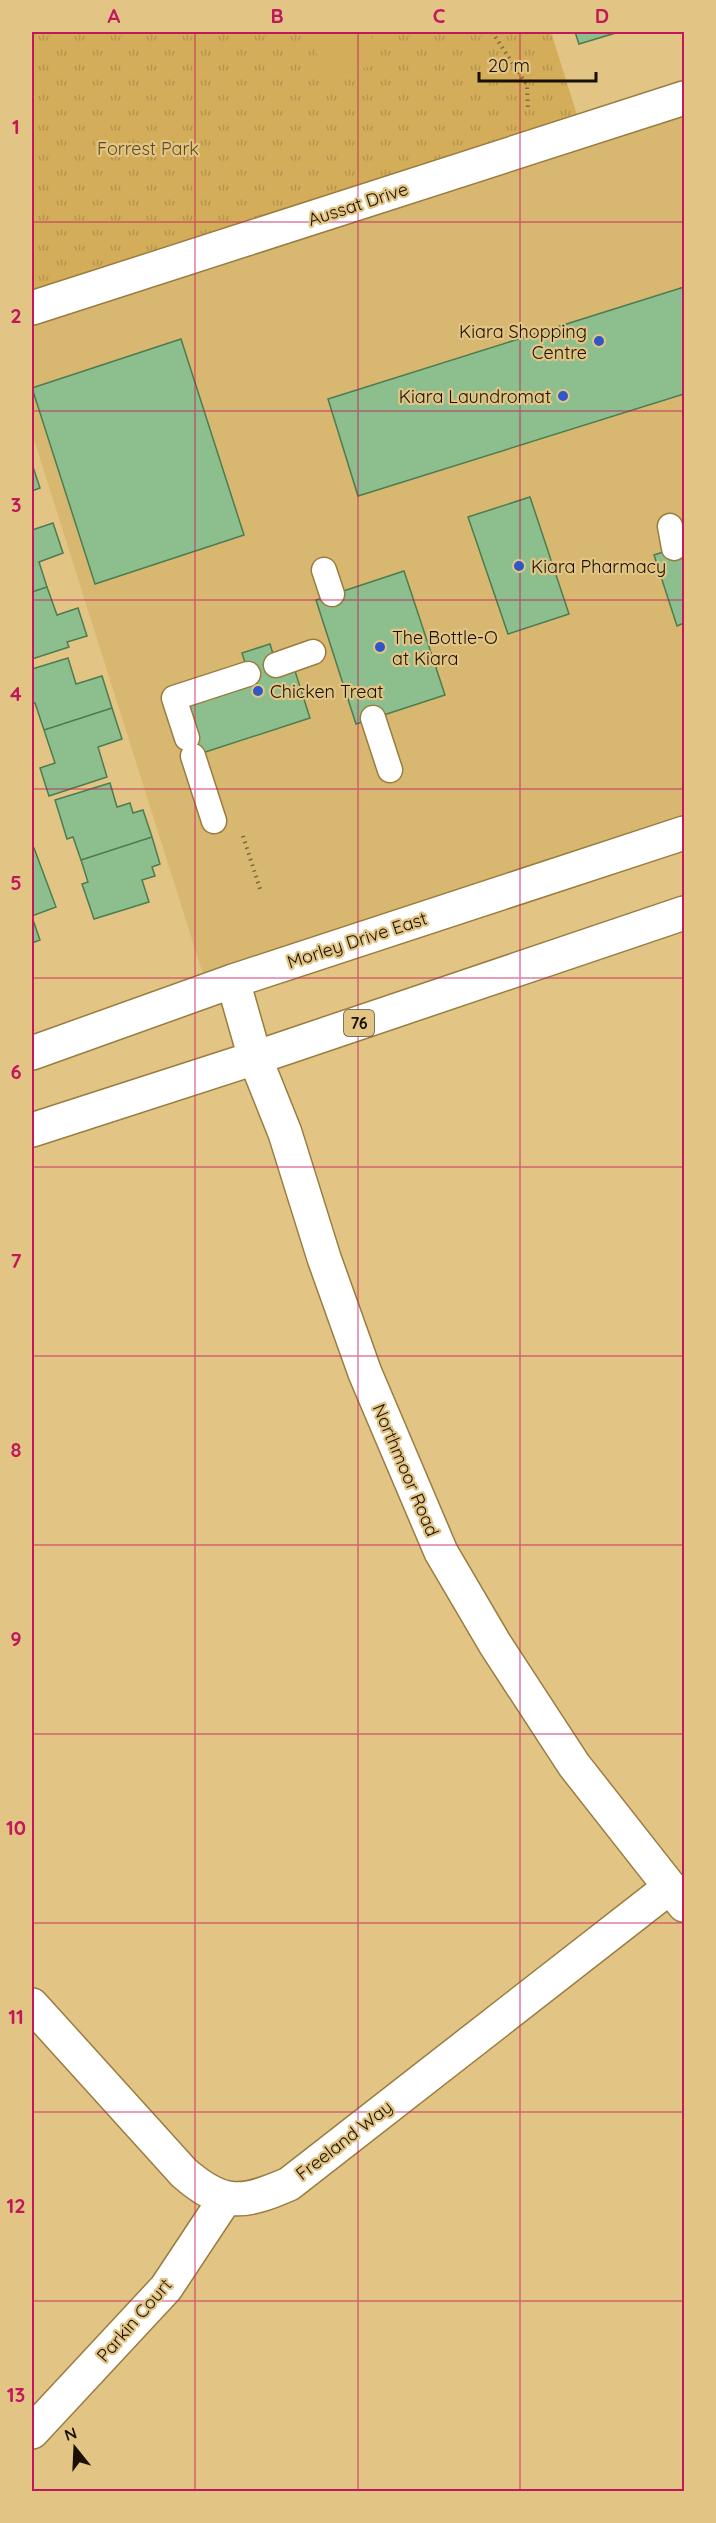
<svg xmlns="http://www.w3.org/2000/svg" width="716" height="2523" font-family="Quicksand,sans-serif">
<defs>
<pattern id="grass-tufts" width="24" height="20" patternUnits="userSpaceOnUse" patternTransform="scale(1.5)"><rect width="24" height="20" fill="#d3ad59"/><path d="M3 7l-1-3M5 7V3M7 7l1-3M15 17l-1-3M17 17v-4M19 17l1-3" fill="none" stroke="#b5944c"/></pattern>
</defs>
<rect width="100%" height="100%" fill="#e2c485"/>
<!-- built -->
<path fill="#d8b770" d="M684 98V833L208 990 32 433V308Z"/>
<!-- grass -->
<path fill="url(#grass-tufts)" d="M32 32H551L582 131 32 308Z"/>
<!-- pitch -->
<path fill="#d3ad59" d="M310 32H370L379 64 325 80Z"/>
<!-- building -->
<path fill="#8dbf8e" stroke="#4c7c4f" stroke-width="1.5" d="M575 32H619L579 44Z
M684 287V394L358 496 328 399Z
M181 339 244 535 95 584 32 388Z
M32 464 40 488 32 491Z
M530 497 569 614 508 634 468 517Z
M53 523 63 553 39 562 47 587 32 592V530Z
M684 545V623L677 626 654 555Z
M404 571 445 695 356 724 316 600Z
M47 587 57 615 78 608 87 636 67 642 69 647 32 659V592Z
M270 644 279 674 294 668 310 718 190 757 178 703 250 679 242 653Z
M68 658 76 684 102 676 112 708 44 730 35 703 32 704V669Z
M112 708 122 739 98 747 107 777 49 796 40 768 55 763 44 730Z
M110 783 117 807 130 803 133 813 143 810 152 837 81 860 73 837 67 839 55 800Z
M152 837 160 864 152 867 155 876 142 880 149 902 94 919 82 884 88 882 81 860Z
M34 848 56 907 32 916V849Z
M32 917 40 940 32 943Z"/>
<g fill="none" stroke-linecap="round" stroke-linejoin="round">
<!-- service casing -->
<g stroke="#997d40" stroke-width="27">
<path id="service" d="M670 526 674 548
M324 570 332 594
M276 665 313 652
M373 718 390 770
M187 738 174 698 248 674
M193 756 214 821"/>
</g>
<!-- minor casing -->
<g stroke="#997d40" stroke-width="36">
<path id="minor" d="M32 2005 184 2173C223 2207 243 2204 289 2184L670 1887
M32 2432 166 2288 225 2199"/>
</g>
<!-- tertiary casing -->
<g stroke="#997d40" stroke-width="36">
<path id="tertiary" d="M32 308 684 98
M233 981 255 1058 285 1133 324 1258 365 1373 441 1552 495 1644 574 1765 684 1905"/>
</g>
<!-- primary casing -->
<g stroke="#997d40" stroke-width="36">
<path id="primary" d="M32 1053 233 981 684 833
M32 1130 255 1058 684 913"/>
</g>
<!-- path -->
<path stroke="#7d6942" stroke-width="4" stroke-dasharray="1.5 4.5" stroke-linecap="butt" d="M492 32 527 85 528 111
M243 836 261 892"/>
<!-- service -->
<use href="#service" stroke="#fff" stroke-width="24"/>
<!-- minor -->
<use href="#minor" stroke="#fff" stroke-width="33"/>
<!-- tertiary -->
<use href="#tertiary" stroke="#fff" stroke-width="33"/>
<!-- primary -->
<use href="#primary" stroke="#fff" stroke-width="33"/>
</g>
<!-- grid -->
<path fill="none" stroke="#c2185b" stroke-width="1.5" stroke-opacity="0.55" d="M195 32V2492M358 32V2492M520 32V2492M32 222H684M32 411H684M32 600H684M32 789H684M32 978H684M32 1167H684M32 1356H684M32 1545H684M32 1734H684M32 1923H684M32 2112H684M32 2301H684"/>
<!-- markers -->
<g fill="#3057c7" stroke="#e2c485" stroke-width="2">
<circle cx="599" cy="341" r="6"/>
<circle cx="563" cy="396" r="6"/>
<circle cx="519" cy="566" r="6"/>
<circle cx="380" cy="647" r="6"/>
<circle cx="258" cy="691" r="6"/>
</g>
<g text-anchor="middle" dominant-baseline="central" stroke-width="4.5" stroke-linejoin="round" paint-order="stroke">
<!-- shield labels -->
<rect fill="#e2c485" stroke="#564628" stroke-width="1.5" x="344" y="1010" width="30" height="26" rx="4.5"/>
<g font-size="16" font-weight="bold" fill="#1a1000">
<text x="359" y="1023">76</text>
</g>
<!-- park labels -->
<g font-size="18" fill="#5d4c25" stroke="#e2c485">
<text x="148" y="148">Forrest Park</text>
</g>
<!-- street labels -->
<g font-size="18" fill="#1a1000" stroke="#e2c485">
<text transform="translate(358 204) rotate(-18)">Aussat Drive</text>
<text transform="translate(357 940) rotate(-18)">Morley Drive East</text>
<text transform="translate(406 1470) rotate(67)">Northmoor Road</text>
<text transform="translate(344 2140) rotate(-38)">Freeland Way</text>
<text transform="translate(134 2320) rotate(-49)">Parkin Court</text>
</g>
<!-- poi labels -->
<g font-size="18" fill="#1a1000" stroke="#e2c485" text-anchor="start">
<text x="587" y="331" text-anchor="end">Kiara Shopping<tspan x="587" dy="21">Centre</tspan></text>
<text x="551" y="396" text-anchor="end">Kiara Laundromat</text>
<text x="531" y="566">Kiara Pharmacy</text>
<text x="392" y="637">The Bottle-O<tspan x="392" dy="21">at Kiara</tspan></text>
<text x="270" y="691">Chicken Treat</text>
</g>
</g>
<!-- border -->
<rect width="716" height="2523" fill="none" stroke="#e2c485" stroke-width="66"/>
<!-- north arrow -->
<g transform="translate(75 2448) rotate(342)" stroke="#e2c485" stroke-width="4.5" paint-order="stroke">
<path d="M0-4.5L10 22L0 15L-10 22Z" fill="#1a1000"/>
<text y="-9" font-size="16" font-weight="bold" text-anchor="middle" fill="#1a1000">N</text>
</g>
<!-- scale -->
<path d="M479 72v9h117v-9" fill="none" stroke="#1a1000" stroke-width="3"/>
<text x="488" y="72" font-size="18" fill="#1a1000" stroke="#e2c485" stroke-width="4.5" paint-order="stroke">20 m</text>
<rect x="33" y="33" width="650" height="2457" fill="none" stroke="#c2185b" stroke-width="2"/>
<g font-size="20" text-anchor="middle" font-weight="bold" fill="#c2185b">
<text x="114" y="23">A</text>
<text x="277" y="23">B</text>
<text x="439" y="23">C</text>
<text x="602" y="23">D</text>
<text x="16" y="134">1</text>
<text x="16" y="323">2</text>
<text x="16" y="512">3</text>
<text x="16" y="701">4</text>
<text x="16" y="890">5</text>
<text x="16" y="1079">6</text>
<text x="16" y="1268">7</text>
<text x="16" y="1457">8</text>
<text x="16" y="1646">9</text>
<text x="16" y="1835">10</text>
<text x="16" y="2024">11</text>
<text x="16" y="2213">12</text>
<text x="16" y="2402">13</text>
</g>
</svg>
